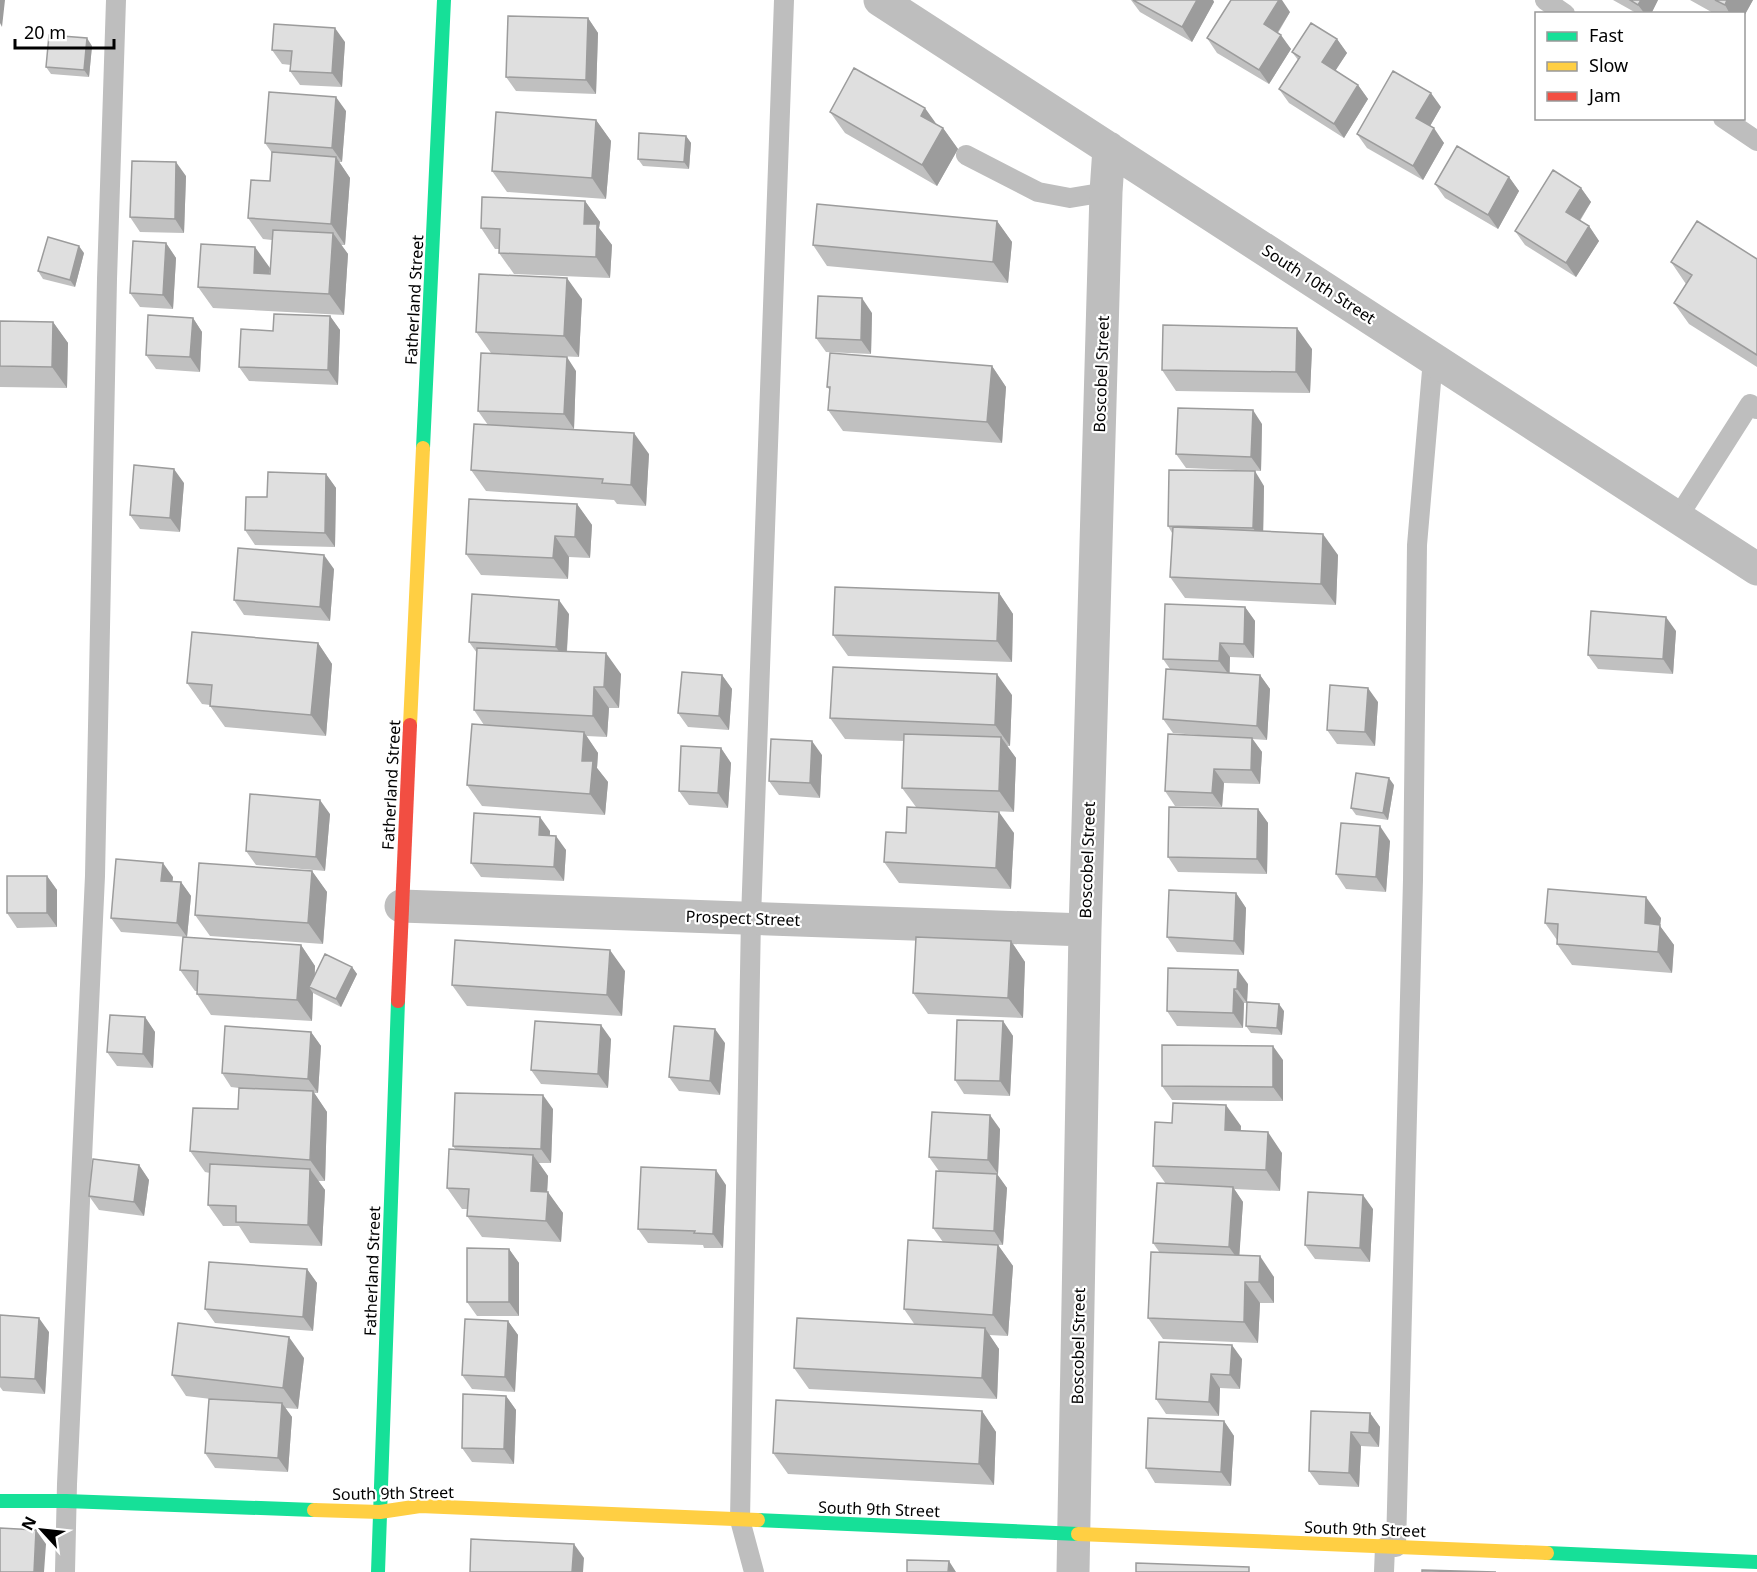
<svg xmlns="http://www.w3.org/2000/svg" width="1757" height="1572" font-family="'Noto Sans',sans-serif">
<rect width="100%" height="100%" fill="#fff"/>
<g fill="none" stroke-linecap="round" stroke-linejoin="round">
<!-- lane -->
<path stroke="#bebebe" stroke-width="20" d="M1545 0 1565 14
M1723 118 1757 141
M966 155 1038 192 1070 198 1106 192
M1678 517 1750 404 1757 409
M1396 1547 1413 880 1417 545 1433 359
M65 1572 67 1484 95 876 107 279 116 0
M754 1572 740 1520 751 918 784 0
M1384 1572 1385 1547"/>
<!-- street -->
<path stroke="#bebebe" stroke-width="33" d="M880 0 1757 569
M401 906 1085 930
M1073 1572 1085 930 1106 192 1109 148"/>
<!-- fast -->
<path stroke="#16e098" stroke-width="14" d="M423 448 444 0
M0 1501H66L314 1510
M758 1520 1078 1534
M1547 1553 1757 1562
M378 1572 398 1001"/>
<!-- slow -->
<path stroke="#ffcf43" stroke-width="14" d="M410 725 423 448
M314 1510 380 1512 420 1506 758 1520
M1078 1534 1547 1553"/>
<!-- jam -->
<path stroke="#f24e42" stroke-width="14" d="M398 1001 410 725"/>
</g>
<!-- wall -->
<path fill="#c0c0c0" d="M1131 0H1213L1214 2 1192 42 1140 12Z
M1613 0H1658L1651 14H1638Z
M1690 0H1753L1743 18V14H1715Z
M1290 12 1278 33 1291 49 1269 84 1217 53 1207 38Z
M588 18 598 33 596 94 516 91 506 77Z
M1337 39 1347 53 1335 70 1358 85 1368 99 1344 138 1289 103 1279 89 1298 60 1292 52Z
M345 42 342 87 300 85 290 71 291 65 282 64 272 50Z
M92 46 89 77 51 74 46 67Z
M1441 107 1430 126 1444 143 1423 180 1367 148 1357 134Z
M346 111 342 162H339L350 178 345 245H341L348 254 344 315 213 308 198 287 270 268 269 274H270L272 240 263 239 248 218 270 181 272 153 265 143Z
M830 112 936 124 943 128 958 149 937 186 845 133Z
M596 120 611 141 606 199 507 192 492 171Z
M686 136 691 143 689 169 643 166 638 159Z
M186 176 184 233 140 232 130 217Z
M1509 177 1519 191 1498 229 1445 198 1435 184Z
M1581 188 1591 202 1580 221 1589 226 1599 241 1576 277 1525 245 1515 231Z
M585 201 600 222 599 228 612 245 610 278 514 274 499 253V249H495L481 228Z
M997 221 1012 242 1008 283 827 266 813 245Z
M166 243 176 258 173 309 140 307 130 293Z
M84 253 75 287 43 279 38 271Z
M1757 259V367L1689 324 1674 303 1686 284 1671 262Z
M582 299 579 357 491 353 476 332Z
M872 313 871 354 826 352 816 338Z
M330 316 340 330 338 385 249 381 239 367 273 331Z
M193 318 202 332 200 372 156 369 146 355Z
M0 321 53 322 68 343 67 388 0 387Z
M1312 349 1310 393 1176 391 1162 370Z
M992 366 1006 387 1002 443 843 431 828 410 830 390 827 387Z
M576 371 574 429 488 425 478 411Z
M1262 424 1261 471 1186 468 1176 454Z
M649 454 646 506 617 504 614 500 486 491 471 470Z
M326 474 336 488 335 547 255 545 245 530 267 497Z
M184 483 180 532 140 529 130 515Z
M1264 486 1263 532 1338 555 1336 605 1185 598 1170 577 1172 533 1168 526Z
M577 504 592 525 590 558 569 557 568 579 481 575 466 554Z
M334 569 330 621 244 615 234 600Z
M999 593 1013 614 1012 662 848 656 833 635Z
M1245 607 1255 621 1254 658 1230 657V673L1260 675 1270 689 1267 740 1252 739 1262 752 1260 784 1224 783 1222 807 1175 806 1165 791 1211 736 1173 733 1163 719 1170 669 1163 659Z
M569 614 567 652 621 674 619 708H609L607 737 586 736 598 753 597 768 608 782 605 815 482 806 467 785 484 725 474 710 477 653 469 642Z
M1676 631 1673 674 1598 669 1588 655Z
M318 643 332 664 326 736 225 727 210 706V705L202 704 187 683Z
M722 675 732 689 729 730 688 727 678 713Z
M1012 695 1010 746H1007L1016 758 1014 812 974 810 1014 833 1011 889 899 883 884 862 906 833 916 807 902 788 904 741 845 739 830 718Z
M1378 702 1375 746 1337 744 1327 730Z
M721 748 731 763 728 808 689 805 679 791Z
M822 755 820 798 779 795 769 781Z
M1394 785 1388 820 1356 815 1351 808Z
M1258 809 1268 823 1267 874 1178 872 1168 857Z
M330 814 325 871 256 865 246 851Z
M550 831V836L566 850 564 881 481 877 471 863Z
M1390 841 1386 892 1346 889 1336 874Z
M312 871 327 892 323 944 210 936 195 915Z
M47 876 57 890V927L17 928 7 913Z
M173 877 172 882H181L191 896 187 937 121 932 111 918Z
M1236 893 1246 908 1244 955 1177 952 1167 937Z
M1661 918 1660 926 1674 945 1672 973 1572 965 1557 944V940L1545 923Z
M1011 941 1025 962 1023 1018 928 1014 913 993Z
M301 945 315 966V974L352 967 357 974 341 1007 313 993 312 1021 211 1015 197 994V991H195L180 970Z
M625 971 622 1016 467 1006 452 985Z
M1248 984 1247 1002 1284 1011 1282 1035 1251 1033 1246 1026 1247 1003H1244L1243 1028 1177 1026 1167 1011Z
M145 1017 155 1032 153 1068 117 1066 107 1052Z
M1003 1021 1013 1036 1010 1096 964 1094 955 1080Z
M311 1032 321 1046 318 1093H314L327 1112 325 1181H318L325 1190 322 1246 250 1243 239 1226H223L208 1205 210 1173 205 1172 190 1151 238 1109 239 1088 231 1087 222 1073Z
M611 1039 608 1088 541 1084 531 1070Z
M725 1043 720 1095 679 1091 669 1077Z
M1283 1060V1101L1172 1100 1162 1086Z
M553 1109 551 1163H539L548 1176 547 1192 563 1213 561 1242 482 1237 467 1216 468 1209H462L447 1188 456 1150 453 1146Z
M1241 1126V1131L1282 1153 1280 1191 1234 1189 1243 1202 1239 1256 1274 1277V1303H1260L1258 1343 1163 1339 1148 1318 1160 1253 1153 1243 1166 1184 1153 1166Z
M1000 1129 998 1174 939 1171 929 1157Z
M139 1165 149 1180 144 1216 99 1210 89 1196Z
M997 1174 1007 1188 1003 1245 943 1242 933 1228Z
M726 1185 723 1248H704L703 1245 648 1243 638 1229Z
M1373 1209 1370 1262 1315 1259 1305 1245Z
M998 1245 1013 1266 1008 1336 989 1335 999 1349 997 1399 809 1389 794 1368 915 1325 904 1309Z
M509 1249 519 1263V1316H477L467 1302Z
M307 1269 317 1283 313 1331 215 1323 205 1309Z
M508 1321 518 1335 515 1392 472 1389 462 1375Z
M49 1332 45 1394 3 1391 0 1387V1377Z
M304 1358 298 1409 285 1408 292 1417 288 1472 215 1468 205 1453 211 1399 186 1396 172 1375Z
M1242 1359 1240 1389 1220 1388 1219 1416 1166 1414 1156 1399Z
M506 1396 516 1410 514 1464 472 1462 462 1448Z
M982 1411 996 1432 994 1485 788 1474 773 1453Z
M1370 1413 1380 1427 1379 1447 1361 1446 1359 1487 1319 1485 1309 1471Z
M1224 1421 1234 1436 1231 1486 1155 1483 1146 1468Z"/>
<!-- shaded-wall -->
<path fill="#9c9c9c" d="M0 0H5L2 27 0 23Z
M1197 0H1213L1214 2 1192 42 1182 27Z
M1279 0H1282L1290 12 1274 38 1264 24Z
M1641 0H1658L1651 14H1645L1638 5Z
M1727 0H1753L1743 18V14H1730L1725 5Z
M588 18 598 33 596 94 586 80Z
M335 28 345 42 342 87 332 73Z
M1281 35 1291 49 1269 84 1259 70Z
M87 38 92 46 89 77 84 70Z
M1337 39 1347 53 1332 76 1322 62Z
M1358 85 1368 99 1344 138 1334 124Z
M1431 93 1441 107 1426 133 1416 118Z
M336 97 346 111 342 162 332 148Z
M925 108 940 129 921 116Z
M596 120 611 141 606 199 592 178Z
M943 128 958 149 937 186 922 165Z
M1434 128 1444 143 1423 180 1413 166Z
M686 136 691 143 689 169 684 162Z
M336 157 350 178 345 245 331 224Z
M176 162 186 176 184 233 175 219Z
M1509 177 1519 191 1498 229 1488 215Z
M1581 188 1591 202 1576 226 1566 212Z
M585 201 600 222 599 228 612 245 610 278 596 257 584 224Z
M997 221 1012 242 1008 283 993 262Z
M1589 226 1599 241 1576 277 1566 263Z
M333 233 348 254 344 315 329 294Z
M166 243 176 258 173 309 163 295Z
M79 246 84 253 75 287 70 280Z
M255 247 270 268 268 290 254 273Z
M567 278 582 299 579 357 564 336Z
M862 298 872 313 871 354 861 340Z
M330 316 340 330 338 385 328 370Z
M193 318 202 332 200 372 190 357Z
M53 322 68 343 67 388 52 367Z
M1297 328 1312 349 1310 393 1296 372Z
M567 357 576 371 574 429 564 414Z
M992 366 1006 387 1002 443 987 422Z
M1253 410 1262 424 1261 471 1251 457Z
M634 433 649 454 646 506 631 485Z
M174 469 184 483 180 532 170 518Z
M1255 471 1264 486 1263 542 1253 528Z
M326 474 336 488 335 547 325 533Z
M577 504 592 525 590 558 575 537Z
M1323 534 1338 555 1336 605 1321 584Z
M555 536 569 557 568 579 553 558Z
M324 555 334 569 330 621 320 607Z
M999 593 1013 614 1012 662 997 641Z
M559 600 569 614 566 662 556 647Z
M1245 607 1255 621 1254 658 1244 644Z
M1666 617 1676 631 1673 674 1663 659Z
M318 643 332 664 326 736 311 715Z
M1220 643 1230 657 1229 675 1219 661Z
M606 653 621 674 619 708 604 687Z
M997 674 1012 695 1010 746 995 725Z
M722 675 732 689 729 730 719 716Z
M1260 675 1270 689 1267 740 1257 726Z
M594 687 609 708 607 737 593 716Z
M1368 688 1378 702 1375 746 1365 732Z
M584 732 598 753 597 768 608 782 605 815 590 794 582 761Z
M1001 737 1016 758 1014 812 999 791Z
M1252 738 1262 752 1260 784 1251 770Z
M812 741 822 755 820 798 810 783Z
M721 748 731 763 728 808 718 793Z
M1214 769 1224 783 1222 807 1212 793Z
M1389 778 1394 785 1388 820 1383 813Z
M320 800 330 814 325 871 316 857Z
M1258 809 1268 823 1267 874 1257 859Z
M999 812 1014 833 1011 889 996 868Z
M540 817 550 831 549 850 539 835Z
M1380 826 1390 841 1386 892 1376 877Z
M556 836 566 850 564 881 554 867Z
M163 863 173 877 171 895 161 881Z
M312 871 327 892 323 944 308 923Z
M47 876 57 890V927L47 913Z
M181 882 191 896 187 937 177 923Z
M1236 893 1246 908 1244 955 1234 941Z
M1646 897 1661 918 1660 926 1674 945 1672 973 1658 952 1645 923Z
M1011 941 1025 962 1023 1018 1008 998Z
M301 945 315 966 314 989 309 987 313 993 312 1021 297 1000Z
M610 950 625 971 622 1016 607 995Z
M352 967 357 974 341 1007 336 999Z
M1238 970 1248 984 1247 1003 1237 989Z
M1234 989 1244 1003 1243 1028 1233 1013Z
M1279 1004 1284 1011 1282 1035 1277 1028Z
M145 1017 155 1032 153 1068 143 1054Z
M1003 1021 1013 1036 1010 1096 1000 1081Z
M601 1025 611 1039 608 1088 598 1074Z
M715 1029 725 1043 720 1095 710 1081Z
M311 1032 321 1046 318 1093 308 1079Z
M1273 1046 1283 1060V1101L1273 1087Z
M313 1091 327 1112 325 1181 310 1160Z
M543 1095 553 1109 551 1163 541 1149Z
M1226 1105 1241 1126 1239 1151 1225 1130Z
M990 1115 1000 1129 998 1174 988 1160Z
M1268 1132 1282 1153 1280 1191 1266 1170Z
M533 1155 548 1176 546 1212 531 1191Z
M139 1165 149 1180 144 1216 134 1202Z
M310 1169 325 1190 322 1246 308 1225Z
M716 1170 726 1185 723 1248 713 1234Z
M997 1174 1007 1188 1003 1245 994 1231Z
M1233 1187 1243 1202 1239 1261 1229 1247Z
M548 1192 563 1213 561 1242 546 1221Z
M1363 1195 1373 1209 1370 1262 1360 1248Z
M998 1245 1013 1266 1008 1336 993 1315Z
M509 1249 519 1263V1316L509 1302Z
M1260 1256 1274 1277V1303L1259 1282Z
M307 1269 317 1283 313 1331 303 1317Z
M1245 1282 1260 1303 1258 1343 1244 1322Z
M39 1318 49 1332 45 1394 35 1379Z
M508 1321 518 1335 515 1392 505 1377Z
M985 1328 999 1349 997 1399 982 1378Z
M289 1337 304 1358 298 1409 283 1388Z
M1232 1345 1242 1359 1240 1389 1230 1375Z
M1211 1374 1220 1388 1219 1416 1209 1402Z
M506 1396 516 1410 514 1464 504 1449Z
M282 1403 292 1417 288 1472 278 1458Z
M982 1411 996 1432 994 1485 979 1464Z
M1370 1413 1380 1427 1379 1447 1369 1433Z
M1224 1421 1234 1436 1231 1486 1221 1472Z
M1351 1432 1361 1446 1359 1487 1349 1473Z
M36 1530 46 1544 44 1572H34Z
M574 1544 584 1558 583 1572H572Z
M949 1561 956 1572H948Z"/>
<!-- building -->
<path fill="#dfdfdf" stroke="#9c9c9c" stroke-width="1.5" d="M1133 0H1197L1182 27Z
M1231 0H1279L1264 24 1281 35 1259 70 1207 38Z
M1630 0H1641L1638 5Z
M1715 0H1727L1725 5Z
M508 16 588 18 586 80 506 77Z
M1311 23 1337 39 1322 62 1358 85 1334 124 1279 89 1300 57 1292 52Z
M274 24 335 28 332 73 290 71 292 51 272 50Z
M49 35 87 38 84 70 46 67Z
M854 68 925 108 921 116 943 128 922 165 830 112Z
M1393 71 1431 93 1416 118 1434 128 1413 166 1357 134Z
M269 92 336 97 332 148 265 143Z
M496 112 596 120 592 178 492 171Z
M639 133 686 136 684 162 638 159Z
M1457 146 1509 177 1488 215 1435 184Z
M272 152 336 157 331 224 248 218 251 180 270 181Z
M132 161 176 162 175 219 130 217Z
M1553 170 1581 188 1566 212 1589 226 1566 263 1515 231Z
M482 197 585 201 584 224H597L596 257 499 253 500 229 481 228Z
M817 204 997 221 993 262 813 245Z
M1697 221 1757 259V355L1674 303 1692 275 1671 262Z
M273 230 333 233 329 294 198 287 201 244 255 247 254 273 270 274Z
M48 237 79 246 70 280 38 271Z
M133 241 166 243 163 295 130 293Z
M479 274 567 278 564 336 476 332Z
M818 296 862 298 861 340 816 338Z
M274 314 330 316 328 370 239 367 241 329 273 331Z
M148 315 193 318 190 357 146 355Z
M0 321 53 322 52 367 0 366Z
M1163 325 1297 328 1296 372 1162 370Z
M481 353 567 357 564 414 478 411Z
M830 353 992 366 987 422 828 410 830 387H827Z
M1178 408 1253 410 1251 457 1176 454Z
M474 424 634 433 631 485 602 483 603 479 471 470Z
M134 465 174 469 170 518 130 515Z
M1169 470 1255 471 1253 528 1168 526Z
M268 472 326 474 325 533 245 530 246 497H267Z
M469 499 577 504 575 537 555 536 553 558 466 554Z
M1173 527 1323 534 1321 584 1170 577Z
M238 548 324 555 320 607 234 600Z
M835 587 999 593 997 641 833 635Z
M472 594 559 600 556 647 469 642Z
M1165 604 1245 607 1244 644 1220 643 1219 661 1163 659Z
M1591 611 1666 617 1663 659 1588 655Z
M192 632 318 643 311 715 210 706 212 685 187 683Z
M477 648 606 653 604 687H594L593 716 474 710Z
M833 667 997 674 995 725 830 718Z
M1166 669 1260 675 1257 726 1163 719Z
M682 672 722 675 719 716 678 713Z
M1330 685 1368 688 1365 732 1327 730Z
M472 724 584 732 582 761H593L590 794 467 785Z
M904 734 1001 737 999 791 902 788Z
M1168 734 1252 738 1251 770 1214 769 1212 793 1165 791Z
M771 739 812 741 810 783 769 781Z
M681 746 721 748 718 793 679 791Z
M1356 773 1389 778 1383 813 1351 808Z
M250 794 320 800 316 857 246 851Z
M907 807 999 812 996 868 884 862 886 832 906 833Z
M1169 807 1258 809 1257 859 1168 857Z
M474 813 540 817 539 835 556 836 554 867 471 863Z
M1341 823 1380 826 1376 877 1336 874Z
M116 859 163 863 161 881 181 882 177 923 111 918Z
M199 863 312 871 308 923 195 915Z
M7 876H47V913H7Z
M1548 889 1646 897 1645 923 1660 925 1658 952 1557 944 1558 924 1545 923Z
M1169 890 1236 893 1234 941 1167 937Z
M183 937 301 945 297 1000 197 994 198 971 180 970Z
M916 937 1011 941 1008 998 913 993Z
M455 940 610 950 607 995 452 985Z
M325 954 352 967 336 999 309 987Z
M1168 968 1238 970 1237 989H1234L1233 1013 1167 1011Z
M1247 1002 1279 1004 1277 1028 1246 1026Z
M110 1015 145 1017 143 1054 107 1052Z
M957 1020 1003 1021 1000 1081 955 1080Z
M535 1021 601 1025 598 1074 531 1070Z
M225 1026 311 1032 308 1079 222 1073Z
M674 1026 715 1029 710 1081 669 1077Z
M1162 1045 1273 1046V1087L1162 1086Z
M239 1088 313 1091 310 1160 190 1151 193 1108 238 1109Z
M455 1093 543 1095 541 1149 453 1146Z
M1173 1103 1226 1105 1225 1130 1268 1132 1266 1170 1153 1166 1155 1122 1172 1123Z
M932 1112 990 1115 988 1160 929 1157Z
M449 1149 533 1155 531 1191 548 1192 546 1221 467 1216 469 1189 447 1188Z
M93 1159 139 1165 134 1202 89 1196Z
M210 1164 310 1169 308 1225 236 1222V1206L208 1205Z
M641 1167 716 1170 713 1234 694 1233 695 1231 638 1229Z
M936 1171 997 1174 994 1231 933 1228Z
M1157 1183 1233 1187 1229 1247 1153 1243Z
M1308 1192 1363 1195 1360 1248 1305 1245Z
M908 1240 998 1245 993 1315 904 1309Z
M467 1248 509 1249V1302H467Z
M1151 1252 1260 1256 1259 1282H1245L1244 1322 1148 1318Z
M209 1262 307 1269 303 1317 205 1309Z
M0 1315 39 1318 35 1379 0 1377Z
M797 1318 985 1328 982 1378 794 1368Z
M465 1319 508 1321 505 1377 462 1375Z
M178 1323 289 1337 283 1388 172 1375Z
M1159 1342 1232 1345 1230 1375 1211 1374 1209 1402 1156 1399Z
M463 1394 506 1396 504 1449 462 1448Z
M209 1399 282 1403 278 1458 205 1453Z
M776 1400 982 1411 979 1464 773 1453Z
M1311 1411 1370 1413 1369 1433 1351 1432 1349 1473 1309 1471Z
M1148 1418 1224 1421 1221 1472 1146 1468Z
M0 1528 36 1530 34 1572H0Z
M471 1539 574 1544 572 1572H470Z
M907 1560 949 1561 948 1572H907Z
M1136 1563 1249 1567V1572H1136Z
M1422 1570 1496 1572H1422Z"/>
<g text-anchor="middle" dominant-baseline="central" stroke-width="4.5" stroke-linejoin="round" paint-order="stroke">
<!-- street labels -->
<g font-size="16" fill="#000" stroke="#fff">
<text transform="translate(1319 284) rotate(33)">South 10th Street</text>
<text transform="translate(414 300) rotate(-87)">Fatherland Street</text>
<text transform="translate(1101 374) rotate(-88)">Boscobel Street</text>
<text transform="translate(391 785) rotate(-87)">Fatherland Street</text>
<text transform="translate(1087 860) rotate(-88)">Boscobel Street</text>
<text transform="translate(743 918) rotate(2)">Prospect Street</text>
<text transform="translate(372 1271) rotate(-88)">Fatherland Street</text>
<text transform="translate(1078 1346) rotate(-89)">Boscobel Street</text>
<text transform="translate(393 1493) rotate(-1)">South 9th Street</text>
<text transform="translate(879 1509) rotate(2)">South 9th Street</text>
<text transform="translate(1365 1529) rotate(2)">South 9th Street</text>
</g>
</g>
<!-- legend -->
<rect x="1535" y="12" width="210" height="108" fill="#ffffff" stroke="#999999" stroke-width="1.5"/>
<rect x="1547" y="32" width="30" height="9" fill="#16e098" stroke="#999999" stroke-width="1.5"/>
<text x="1589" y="42" font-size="18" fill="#000000">Fast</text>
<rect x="1547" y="62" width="30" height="9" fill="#ffcf43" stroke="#999999" stroke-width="1.5"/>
<text x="1589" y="72" font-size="18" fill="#000000">Slow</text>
<rect x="1547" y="92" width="30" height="9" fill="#f24e42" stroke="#999999" stroke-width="1.5"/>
<text x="1589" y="102" font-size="18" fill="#000000">Jam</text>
<!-- north arrow -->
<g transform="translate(42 1530) rotate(297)" stroke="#ffffff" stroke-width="4.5" paint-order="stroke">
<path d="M0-4.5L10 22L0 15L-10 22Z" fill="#000000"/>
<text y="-9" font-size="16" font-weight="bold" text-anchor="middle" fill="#000000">N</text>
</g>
<!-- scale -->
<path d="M15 39v9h99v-9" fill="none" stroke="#000000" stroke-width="3"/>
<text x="24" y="39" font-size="18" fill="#000000" stroke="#ffffff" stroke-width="4.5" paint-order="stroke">20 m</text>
</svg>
